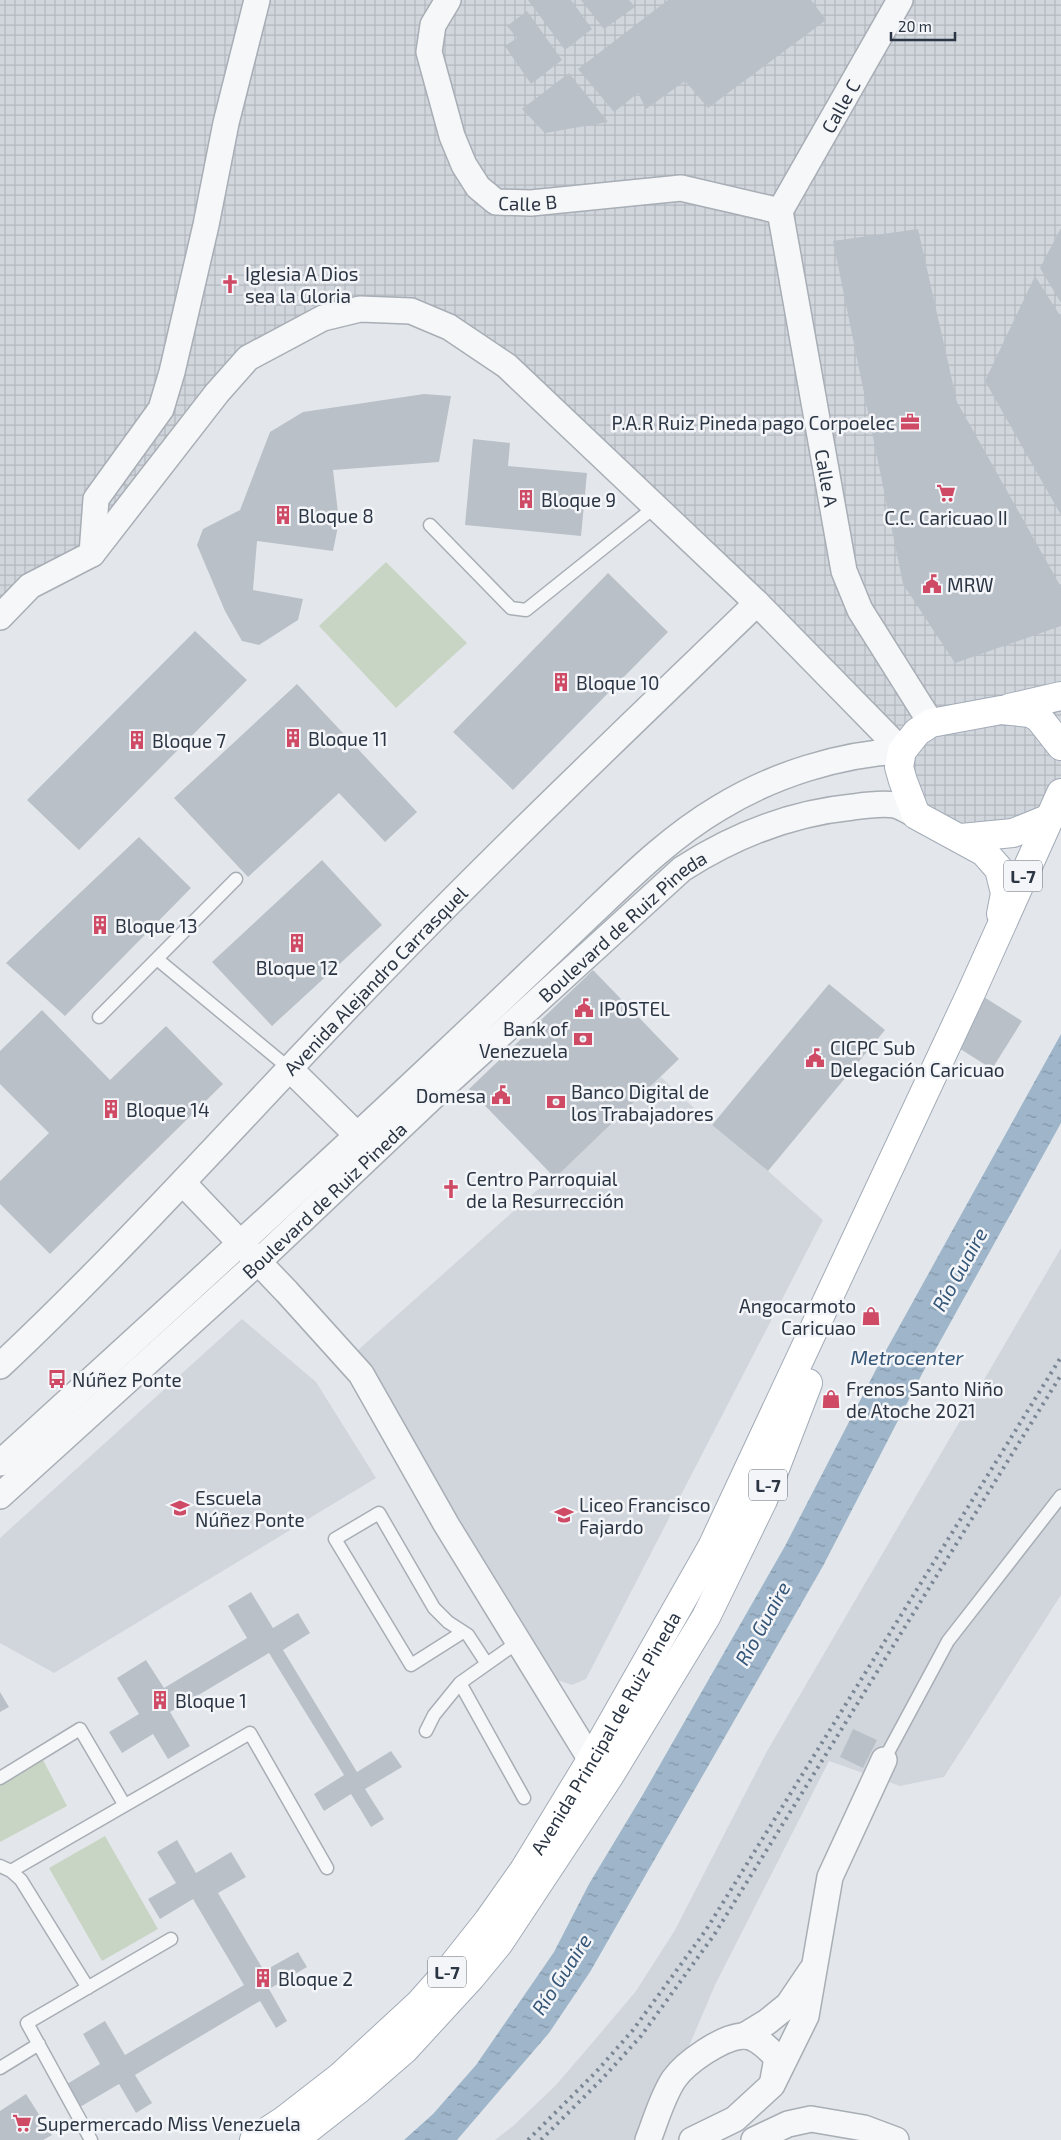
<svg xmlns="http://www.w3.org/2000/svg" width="1061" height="2140" font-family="'Exo 2',sans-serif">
<defs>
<pattern id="industrial-grid" width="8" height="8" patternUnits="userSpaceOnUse" patternTransform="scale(1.25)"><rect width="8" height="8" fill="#d1d6dd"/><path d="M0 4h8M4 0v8" fill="none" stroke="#b4b8bf"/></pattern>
<pattern id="water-ripples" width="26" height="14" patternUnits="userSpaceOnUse" patternTransform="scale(1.25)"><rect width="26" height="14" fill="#9fb6ca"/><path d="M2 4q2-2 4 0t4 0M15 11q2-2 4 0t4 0" fill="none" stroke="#8295a6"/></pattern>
</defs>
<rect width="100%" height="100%" fill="#e3e7eb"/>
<!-- built -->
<path fill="#d1d6dd" d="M661 1077 712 1125 768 1171 823 1220 586 1679 572 1685 557 1680 357 1351 536 1191 555 1178Z
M1061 1248V1595L944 1777 900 1786 829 1761 715 1985 649 2140H495L513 2126 555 2086 593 2042 636 1991 675 1930 766 1753Z
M242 1319 316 1382 376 1478 54 1673 0 1643V1538Z"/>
<!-- industrial -->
<path fill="url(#industrial-grid)" d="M0 0H1061V793L997 836 916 815 902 751 449 327 360 309 248 358 92 554 0 617Z"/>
<!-- pitch -->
<path fill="#c9d5c4" d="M386 562 467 643 396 708 319 626Z
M41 1756 67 1806 0 1842V1778Z
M105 1836 158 1929 102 1961 49 1868Z"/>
<!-- water -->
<path fill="url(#water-ripples)" d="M1061 1034V1123L922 1374 823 1566 590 1972 549 2033 457 2140H404L433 2114 476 2065 554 1952 589 1884 642 1796 785 1546 884 1354Z"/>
<!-- building -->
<path fill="#bac0c8" d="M528 0H571L592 29 565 50Z
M581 0H629L635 7 604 29Z
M668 0H811L826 20 708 108 685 81 646 109 638 93 614 112 578 69Z
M527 11 562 60 531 84 505 46 517 38 507 26Z
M569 73 608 122 545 133 522 109Z
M1061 228V303L1040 268Z
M918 229 957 402 1061 587V626L955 663 903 584 833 241Z
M1035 276 1061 317V515L985 381Z
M424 394 451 396 439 462 333 470 339 521 333 551 257 541 253 590 303 599 298 620 259 645 242 641 225 611 197 545 203 529 240 510 270 432 303 412Z
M473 439 510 443 508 466 587 473 581 536 465 525Z
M608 573 668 632 513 790 453 732Z
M195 631 247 680 79 850 27 800Z
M297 684 417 812 385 842 339 793 248 877 174 798Z
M139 837 191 888 65 1016 6 963Z
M322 860 382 925 272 1026 212 962Z
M593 970 679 1059 555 1178 469 1089Z
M829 984 885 1030 768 1171 712 1125Z
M984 997 1022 1021 992 1069 954 1045Z
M42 1010 110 1080 166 1026 223 1084 50 1254 0 1204V1181L49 1133 0 1084V1051Z
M251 1592 273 1628 298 1613 310 1633 283 1650 357 1772 391 1751 402 1767 365 1789 384 1819 371 1827 351 1794 324 1811 314 1794 344 1775 269 1653 170 1712 190 1746 168 1759 153 1734 122 1753 109 1732 139 1714 117 1678 146 1660 164 1688 247 1638 228 1606Z
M0 1692 9 1707 0 1712Z
M853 1729 877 1740 863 1768 840 1757Z
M177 1840 196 1873 231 1852 246 1877 218 1893 264 1971 298 1952 307 1967 269 1989 287 2021 276 2028 260 2001 135 2075 152 2103 136 2113 119 2084 80 2107 67 2084 100 2064 83 2034 105 2021 125 2055 244 1985 193 1899 160 1919 148 1899 176 1883 157 1852Z
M26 2094 52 2135 43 2140H0V2111Z"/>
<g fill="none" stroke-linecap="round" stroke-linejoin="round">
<!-- service casing -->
<g stroke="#a8aeb5" stroke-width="15">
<path id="service" d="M430 525 511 608 526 610 656 506
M157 959 290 1069
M99 1017 236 879
M463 1632 411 1665 335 1539 379 1513 434 1608 448 1622 468 1635 487 1664
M460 1683 524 1798
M426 1731 434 1715 460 1683 518 1642
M884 1760 948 1641 1061 1496
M0 1778 80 1729 124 1804
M0 1866 11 1871 21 1880 88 1988
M11 1871 250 1733 327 1868
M0 2068 39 2044
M91 2140 27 2023 171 1939"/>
</g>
<!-- minor casing -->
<g stroke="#a8aeb5" stroke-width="28">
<g id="minor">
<path id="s1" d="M448 0 433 25 429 52 452 136 464 165 478 187 496 202 531 203 681 188 780 211"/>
<path id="s2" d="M780 211 844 571 860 610 931 723"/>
<path id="s3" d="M780 211 900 0"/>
<path d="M92 554 96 499 161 409 172 372 206 225 226 123 257 0"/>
<path d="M0 617 30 586 92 554 217 393 248 358 323 318 360 309 411 311 449 327 507 366 757 603 902 751"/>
<path d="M290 1069 358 1136"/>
<path d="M183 1183 287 1292 361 1374 446 1524 591 1760 606 1772"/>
<path id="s4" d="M0 1366C130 1244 248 1110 372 982 497 852 628 728 757 603"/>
<path d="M0 1463C149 1327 298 1192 444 1054 493 1008 541 962 589 916 630 877 670 837 719 808 773 775 839 754 902 751"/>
<path id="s5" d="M0 1496 258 1262 442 1088 682 869C735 835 791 813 853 807 867 805 882 803 895 805 902 807 910 812 916 815"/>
<path d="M744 2036 767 2022 788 2005 811 1971"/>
<path d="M648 2140C656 2120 662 2097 674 2079 686 2062 721 2038 742 2036 756 2035 769 2049 777 2058L773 2080"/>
<path d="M692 2140 735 2119 772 2085 806 2016 830 1877 884 1760"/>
<path d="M754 2140 788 2124 811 2119 864 2128 896 2140"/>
</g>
</g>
<!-- primary casing -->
<g stroke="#a2abb7" stroke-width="30">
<g id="primary">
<path d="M1009 708 1061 696"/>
<path d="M961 838 1013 833 1050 818"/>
<path d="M1001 914 1005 893 999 869 984 852 916 815 903 781 899 767 902 751 917 732 931 723 1001 710 1030 713 1039 718 1061 746"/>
<path id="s6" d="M254 2140 283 2121 341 2076 420 2003 450 1969 488 1921 524 1870 591 1760 712 1547 971 993 1061 793"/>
<path d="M294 2140 359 2089 404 2050 471 1977 499 1943 610 1775 706 1617 763 1500 808 1383"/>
</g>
</g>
<!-- service -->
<use href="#service" stroke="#f6f7f9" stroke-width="12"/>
<!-- minor -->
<use href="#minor" stroke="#f6f7f9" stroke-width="25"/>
<!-- primary -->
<use href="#primary" stroke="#fff" stroke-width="28"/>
<!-- rail -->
<path stroke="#7c8795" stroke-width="4" stroke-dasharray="2.5 5" stroke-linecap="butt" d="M528 2140 596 2072 633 2030 706 1930 1061 1357
M541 2140 603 2078 641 2036 714 1935 1061 1375"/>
</g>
<!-- icons -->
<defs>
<g id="church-bare" transform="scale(1.5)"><path d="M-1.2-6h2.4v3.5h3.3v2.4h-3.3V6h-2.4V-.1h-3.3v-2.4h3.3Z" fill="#ce4a65" stroke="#f3f5f8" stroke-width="2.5" paint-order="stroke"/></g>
<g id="office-bare" transform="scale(1.5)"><path d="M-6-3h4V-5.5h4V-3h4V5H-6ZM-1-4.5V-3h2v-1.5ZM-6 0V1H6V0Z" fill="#ce4a65" stroke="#f3f5f8" stroke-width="2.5" paint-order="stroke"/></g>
<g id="supermarket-bare" transform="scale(1.5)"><path d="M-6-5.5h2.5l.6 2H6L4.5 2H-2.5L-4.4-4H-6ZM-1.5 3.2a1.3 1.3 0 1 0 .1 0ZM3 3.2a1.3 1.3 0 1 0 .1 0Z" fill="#ce4a65" stroke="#f3f5f8" stroke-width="2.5" paint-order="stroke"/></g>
<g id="building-bare" transform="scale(1.5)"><path d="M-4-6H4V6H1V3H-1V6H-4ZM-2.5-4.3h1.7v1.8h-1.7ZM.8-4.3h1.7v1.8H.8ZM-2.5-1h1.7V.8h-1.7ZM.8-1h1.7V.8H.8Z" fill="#ce4a65" stroke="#f3f5f8" stroke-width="2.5" paint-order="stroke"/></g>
<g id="civic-bare" transform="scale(1.5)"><path d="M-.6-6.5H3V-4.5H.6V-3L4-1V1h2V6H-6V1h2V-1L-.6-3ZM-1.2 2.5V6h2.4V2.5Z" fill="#ce4a65" stroke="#f3f5f8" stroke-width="2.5" paint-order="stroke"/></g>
<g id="bank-bare" transform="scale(1.5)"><path d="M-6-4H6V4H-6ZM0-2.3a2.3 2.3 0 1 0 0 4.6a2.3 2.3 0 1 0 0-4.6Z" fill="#ce4a65" stroke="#f3f5f8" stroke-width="2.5" paint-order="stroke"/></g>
<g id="shop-bare" transform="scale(1.5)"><path d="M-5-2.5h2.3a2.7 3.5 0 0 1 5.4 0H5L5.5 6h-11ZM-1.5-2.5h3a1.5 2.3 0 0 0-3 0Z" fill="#ce4a65" stroke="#f3f5f8" stroke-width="2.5" paint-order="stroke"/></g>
<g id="bus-bare" transform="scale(1.5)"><path d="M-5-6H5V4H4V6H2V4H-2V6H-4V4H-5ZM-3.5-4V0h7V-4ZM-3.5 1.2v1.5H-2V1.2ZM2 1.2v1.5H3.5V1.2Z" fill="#ce4a65" stroke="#f3f5f8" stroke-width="2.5" paint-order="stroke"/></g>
<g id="school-bare" transform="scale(1.5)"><path d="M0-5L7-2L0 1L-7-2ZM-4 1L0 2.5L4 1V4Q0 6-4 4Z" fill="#ce4a65" stroke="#f3f5f8" stroke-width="2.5" paint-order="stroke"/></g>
</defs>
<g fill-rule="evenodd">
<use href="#church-bare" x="230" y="284"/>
<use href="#office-bare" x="910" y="422"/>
<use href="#supermarket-bare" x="946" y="493"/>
<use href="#building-bare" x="526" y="499"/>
<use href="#building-bare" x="283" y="515"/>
<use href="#civic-bare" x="932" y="584"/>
<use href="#building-bare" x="561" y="682"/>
<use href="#building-bare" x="293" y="738"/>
<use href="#building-bare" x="137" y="740"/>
<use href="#building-bare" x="100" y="925"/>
<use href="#building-bare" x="297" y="943"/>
<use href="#civic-bare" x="584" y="1008"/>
<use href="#bank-bare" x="583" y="1039"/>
<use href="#civic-bare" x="815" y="1058"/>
<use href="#civic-bare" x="501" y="1095"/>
<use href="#bank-bare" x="556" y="1102"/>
<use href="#building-bare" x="111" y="1109"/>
<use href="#church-bare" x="451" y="1189"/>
<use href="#shop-bare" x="871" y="1316"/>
<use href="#bus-bare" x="57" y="1379"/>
<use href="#shop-bare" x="831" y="1399"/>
<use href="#school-bare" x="180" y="1508"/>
<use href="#school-bare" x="564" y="1515"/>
<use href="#building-bare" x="160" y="1700"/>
<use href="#building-bare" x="263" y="1978"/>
<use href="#supermarket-bare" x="22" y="2123"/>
</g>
<g text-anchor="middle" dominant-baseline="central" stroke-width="5" stroke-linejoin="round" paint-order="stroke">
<!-- shield labels -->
<g fill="#f3f5f8" stroke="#676f79" stroke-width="1">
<rect x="1004" y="860.5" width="38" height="31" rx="4"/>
<rect x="749" y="1469.5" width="38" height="31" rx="4"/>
<rect x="428" y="1956.5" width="38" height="31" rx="4"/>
</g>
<g font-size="18" font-weight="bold" fill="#2b3543">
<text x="1023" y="876">L-7</text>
<text x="768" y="1485">L-7</text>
<text x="447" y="1972">L-7</text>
</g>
<!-- street labels -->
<g font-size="19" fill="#2b3543" stroke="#f3f5f8">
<text stroke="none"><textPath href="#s3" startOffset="121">Calle C</textPath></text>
<text stroke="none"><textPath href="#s1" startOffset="256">Calle B</textPath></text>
<text stroke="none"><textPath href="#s2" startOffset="271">Calle A</textPath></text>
<text stroke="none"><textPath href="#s5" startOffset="844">Boulevard de Ruiz Pineda</textPath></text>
<text stroke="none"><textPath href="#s4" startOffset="538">Avenida Alejandro Carrasquel</textPath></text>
<text stroke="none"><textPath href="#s5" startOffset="439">Boulevard de Ruiz Pineda</textPath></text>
<text stroke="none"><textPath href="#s6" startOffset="544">Avenida Principal de Ruiz Pineda</textPath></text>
</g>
<!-- poi labels -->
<g font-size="19" fill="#2b3543" stroke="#f3f5f8" text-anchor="start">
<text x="245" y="273">Iglesia A Dios<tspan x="245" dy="22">sea la Gloria</tspan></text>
<text x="895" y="422" text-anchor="end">P.A.R Ruiz Pineda pago Corpoelec</text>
<text x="541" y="499">Bloque 9</text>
<text x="298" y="515">Bloque 8</text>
<text x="946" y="517" text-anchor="middle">C.C. Caricuao II</text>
<text x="947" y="584">MRW</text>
<text x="576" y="682">Bloque 10</text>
<text x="308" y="738">Bloque 11</text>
<text x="152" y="740">Bloque 7</text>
<text x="115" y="925">Bloque 13</text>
<text x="297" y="967" text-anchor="middle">Bloque 12</text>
<text x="599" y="1008">IPOSTEL</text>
<text x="568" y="1028" text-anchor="end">Bank of<tspan x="568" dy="22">Venezuela</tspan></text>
<text x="830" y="1047">CICPC Sub<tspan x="830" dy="22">Delegación Caricuao</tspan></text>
<text x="571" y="1091">Banco Digital de<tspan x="571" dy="22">los Trabajadores</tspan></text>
<text x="486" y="1095" text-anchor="end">Domesa</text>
<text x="126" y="1109">Bloque 14</text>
<text x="466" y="1178">Centro Parroquial<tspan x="466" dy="22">de la Resurrección</tspan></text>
<text x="856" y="1305" text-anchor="end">Angocarmoto<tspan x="856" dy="22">Caricuao</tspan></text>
<text x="72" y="1379">Núñez Ponte</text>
<text x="846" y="1388">Frenos Santo Niño<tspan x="846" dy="22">de Atoche 2021</tspan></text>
<text x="195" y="1497">Escuela<tspan x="195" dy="22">Núñez Ponte</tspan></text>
<text x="579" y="1504">Liceo Francisco<tspan x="579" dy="22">Fajardo</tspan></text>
<text x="175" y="1700">Bloque 1</text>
<text x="278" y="1978">Bloque 2</text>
<text x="37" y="2123">Supermercado Miss Venezuela</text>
</g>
<!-- water labels -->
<g font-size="20" font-style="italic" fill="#355677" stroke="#f3f5f8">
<text transform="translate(959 1269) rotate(-61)">Río Guaire</text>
<text x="907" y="1357">Metrocenter</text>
<text transform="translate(762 1623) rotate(-61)">Río Guaire</text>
<text transform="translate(561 1974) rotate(-57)">Río Guaire</text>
</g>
</g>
<!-- scale -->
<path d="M891 32v8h64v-8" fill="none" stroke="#2b3543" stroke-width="2.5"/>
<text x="898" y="32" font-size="15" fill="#2b3543" stroke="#f3f5f8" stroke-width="4" paint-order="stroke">20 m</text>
</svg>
